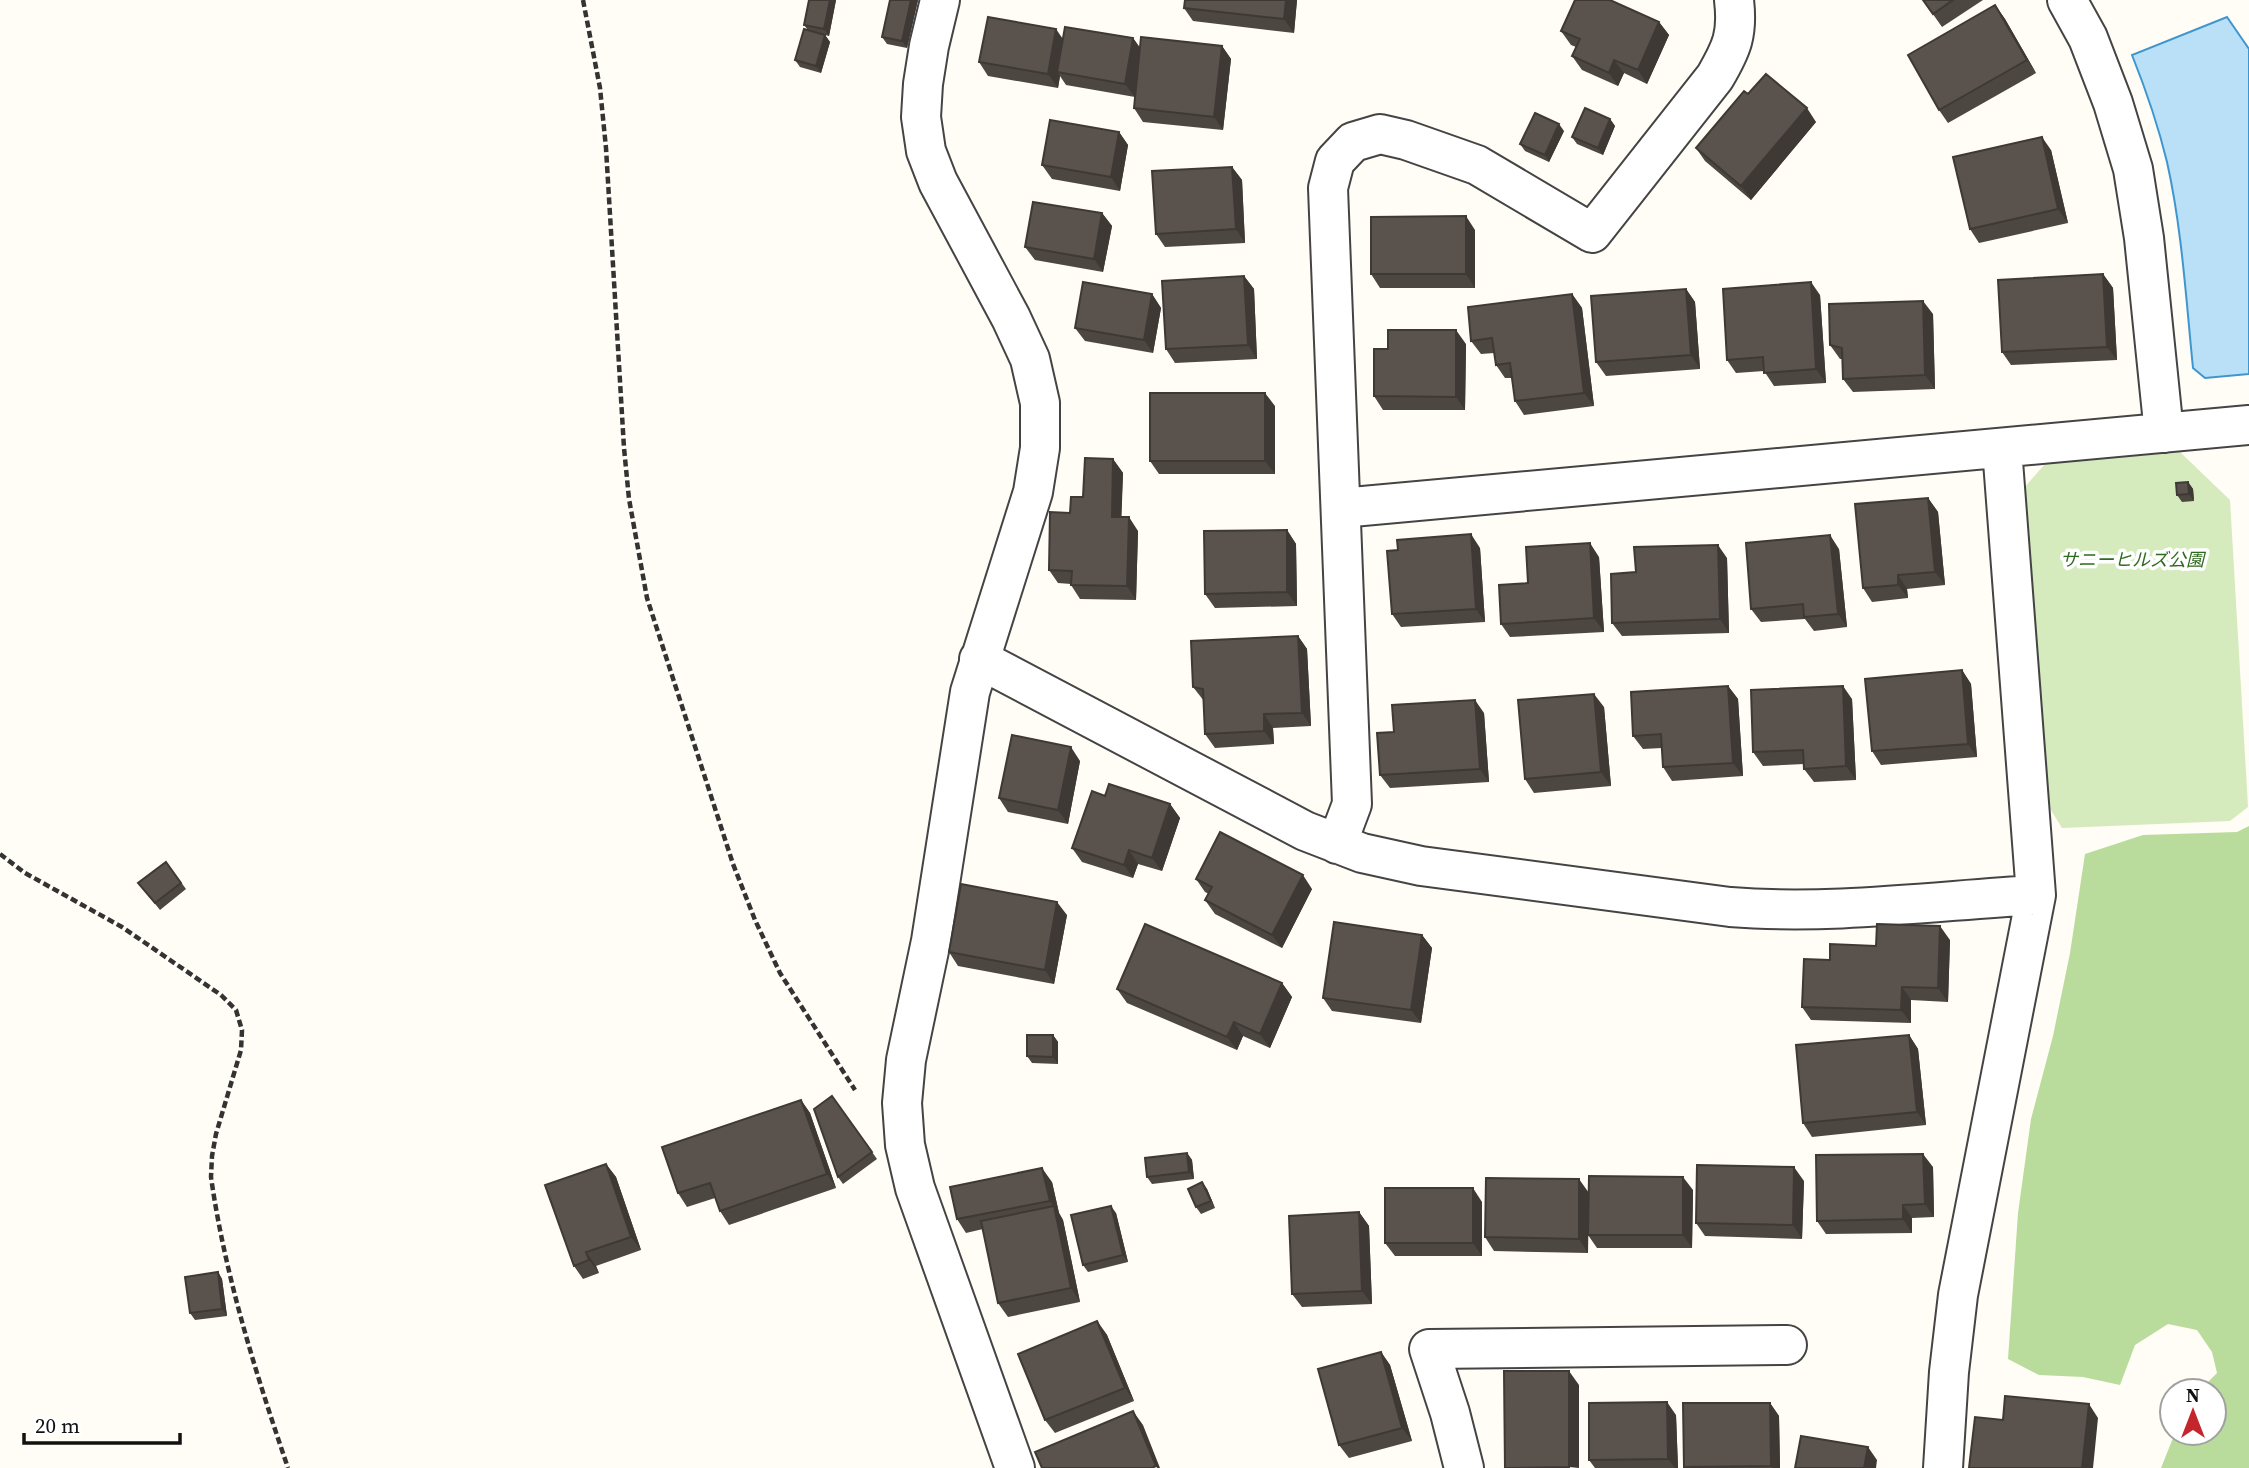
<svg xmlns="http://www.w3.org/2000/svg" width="2249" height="1468" font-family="'Source Serif 4','Noto Sans JP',serif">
<rect width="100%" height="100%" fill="#fffdf5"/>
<!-- green -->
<path fill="#d5ebbd" d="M2180 452 2230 500 2248 807 2230 821 2062 828 2049 807 2024 488 2045 464Z"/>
<!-- forest -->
<path fill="#b9dc9c" d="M2249 826V1468H2161L2175 1433H2214V1391H2199L2217 1373 2212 1352 2197 1330 2168 1324 2135 1345 2120 1385 2083 1377 2039 1375 2008 1359 2018 1213 2031 1119 2053 1036 2070 953 2085 854 2143 835 2237 832Z"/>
<!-- water -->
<path fill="#b9e0f7" stroke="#3f96cf" stroke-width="2" d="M2227 17 2249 49V374L2205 378 2193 368C2186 299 2182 229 2167 162 2158 125 2146 90 2132 55Z"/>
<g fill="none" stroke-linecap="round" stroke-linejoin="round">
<!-- minor casing -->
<g stroke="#444" stroke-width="42">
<path id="minor" d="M940 0 929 46 923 84 921 117 926 151 938 182 1011 318 1030 359 1040 403V448L1033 492 970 692 931 941 906 1060 902 1103 905 1145 915 1188 1015 1468
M2067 0 2088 38 2113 103 2133 169 2144 238 2164 433
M1341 508 2249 425
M979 659 1305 831 1362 853 1421 866 1730 907C1831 915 1934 901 2036 895
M1337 844 1352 804 1328 188 1335 161 1353 142 1380 134 1406 140 1477 165 1592 233 1715 77C1732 48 1738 34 1734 0
M1464 1468 1450 1413 1429 1349 1787 1345
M1943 1468 1949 1372 1958 1295 2036 895 2002 448"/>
</g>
<!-- path -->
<path stroke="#333" stroke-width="4.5" stroke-dasharray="7 3.5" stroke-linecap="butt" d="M583 0 600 88 606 148 624 448 629 499 647 598 733 864 755 920 780 973 855 1090
M0 854 25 873 122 927 221 995 236 1010 242 1030 241 1050 216 1134 212 1156 211 1177C225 1276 256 1374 288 1468"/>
<!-- minor -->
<use href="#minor" stroke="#fff" stroke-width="38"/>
</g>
<!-- wall -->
<path fill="#4d4742" d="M809 0H836L829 36 825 35 830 42 821 73 800 67 795 60 808 30 804 25Z
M890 0H918L907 48 887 44 882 37Z
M1297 0 1294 33 1193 21 1184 8Z
M1923 0H1983L1942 27Z
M1995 5 2005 19 2036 73 1948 123 1939 110Z
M1659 22 1669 35 1647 84 1624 73 1618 86 1582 70 1572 56 1576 47 1571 45 1561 31Z
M1063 38H1133L1140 48 1222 46 1231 59 1223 130 1143 122 1134 108 1135 97 1066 85 1060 76 1058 88 988 76 979 62Z
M1748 94 1816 122 1751 200 1705 161 1696 148Z
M1610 119 1615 126 1603 155 1577 144 1572 137Z
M1564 131 1549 162 1525 151 1520 144Z
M1119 132 1128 145 1120 191 1052 179 1042 165Z
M2051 150 2068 223 1979 243 1970 229Z
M1232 167 1242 180 1245 243 1165 247 1156 234Z
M1102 213 1112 226 1103 272 1035 260 1025 247Z
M1475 230V288H1380L1371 274Z
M2103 274 2113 288 2117 360 2011 365 2002 352Z
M1244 276 1254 289 1257 359 1175 363 1166 349Z
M1686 289 1695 302 1700 369 1606 376 1596 362Z
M1152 294 1161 308 1153 353 1085 341 1075 328Z
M1572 294 1582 308 1594 406 1524 415 1515 401 1512 378H1505L1496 365 1494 353 1481 354 1471 341Z
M1820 295 1826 383 1774 386 1764 371 1736 373 1727 360Z
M1933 314 1935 389 1853 392 1843 379 1842 359H1840L1830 345Z
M1466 344 1465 410H1383L1374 396Z
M1275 406V474H1159L1150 461Z
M1113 459 1123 473 1121 517 1138 531 1136 600 1080 599 1071 585V584L1058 583 1049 570 1083 497Z
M2188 482 2193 489 2194 501 2182 502 2177 495Z
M1928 498 1938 512 1945 585 1907 589 1908 598 1872 602 1863 588Z
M1287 530 1296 544 1297 606 1215 608 1205 594Z
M1480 548 1485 622 1401 627 1392 614 1398 550Z
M1839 549 1847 627 1814 631 1805 619 1761 622 1751 609Z
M1599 557 1604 632 1510 637 1501 624 1528 583Z
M1727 558 1729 633 1622 636 1612 623 1636 572Z
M1298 636 1307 649 1311 726 1273 728 1274 744 1215 748 1205 734 1204 701 1193 687Z
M1962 670 1971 684 1977 757 1881 765 1872 751Z
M1728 686 1738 699 1743 776 1672 781 1663 767 1662 748 1643 749 1633 736Z
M1852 699 1856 780 1814 782 1804 769V764L1763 766 1753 752Z
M1604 707 1611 786 1534 793 1525 779Z
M1484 713 1489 782 1390 788 1380 775 1394 732Z
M1080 761 1068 824 1008 812 999 798Z
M1105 796 1170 804 1180 818 1162 871 1138 864 1133 878 1082 862 1072 848Z
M166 862 186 889 160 910 143 889Z
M1196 879 1312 889 1282 948 1215 914 1205 900 1209 894 1205 892Z
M1067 915 1054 984 958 966 949 952Z
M1422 935 1432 948 1421 1023 1332 1011 1323 998Z
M1950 940 1948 1002 1911 1000V1023L1811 1020 1802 1007 1830 960 1876 946Z
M1282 983 1292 997 1270 1048 1243 1036 1237 1050 1127 1003 1117 989Z
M1053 1035 1058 1042V1064L1032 1063 1027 1056Z
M1909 1035 1918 1049 1926 1125 1812 1137 1803 1123Z
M832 1096 877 1159 843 1184 838 1177Z
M801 1100 810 1113 836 1188 729 1225 720 1211 715 1198 687 1207 678 1193Z
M1187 1153 1192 1160 1194 1179 1152 1184 1147 1177Z
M606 1164 616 1177 641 1250 596 1266 599 1273 583 1279 574 1266Z
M1933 1167 1934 1217 1912 1218V1233L1826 1234 1817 1221Z
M1804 1181 1802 1239 1705 1236 1696 1223Z
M1052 1182 1059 1213 1063 1220 1080 1302 1008 1317 998 1303 983 1229 966 1233 957 1219Z
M1202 1182 1207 1189 1215 1208 1201 1214 1196 1207Z
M1693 1190 1692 1248H1597L1588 1235V1253L1494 1251 1485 1237 1588 1192Z
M1482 1202V1256H1395L1385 1243Z
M1359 1212 1369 1226 1372 1304 1302 1307 1292 1294Z
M1116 1213 1128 1262 1088 1272 1083 1265Z
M218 1272 222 1279 227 1316 195 1320 190 1313Z
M1097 1321 1107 1335 1134 1401 1055 1433 1045 1420Z
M1381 1352 1390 1365 1412 1441 1349 1458 1339 1445Z
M1770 1403 1779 1416 1780 1468H1685Z
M1676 1415 1678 1468H1595L1589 1460Z"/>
<!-- shaded-wall -->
<path fill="#3f3936" d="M830 0H836L829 36 824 29Z
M911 0H918L907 48 902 41Z
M1286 0H1297L1294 33 1284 19Z
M1995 5 2005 19 2036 73 2027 60Z
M1659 22 1669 35 1647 84 1638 70Z
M1056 29 1065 42 1057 72 1060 76 1058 88 1048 74Z
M825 35 830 42 821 73 816 66Z
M1133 38 1143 52 1135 97 1125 84Z
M1222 46 1231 59 1223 130 1214 117Z
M1614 60 1624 73 1618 86 1609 73Z
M1807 108 1816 122 1751 200 1741 186Z
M1610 119 1615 126 1603 155 1598 148Z
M1559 124 1564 131 1549 162 1545 155Z
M1119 132 1128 145 1120 191 1111 177Z
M2042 137 2051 150 2068 223 2058 209Z
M1232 167 1242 180 1245 243 1236 229Z
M1102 213 1112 226 1103 272 1094 259Z
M1466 216 1475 230V288L1466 274Z
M2103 274 2113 288 2117 360 2107 347Z
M1244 276 1254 289 1257 359 1248 345Z
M1811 282 1820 295 1826 383 1816 369Z
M1686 289 1695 302 1700 369 1691 355Z
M1152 294 1161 308 1153 353 1144 340Z
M1572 294 1582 308 1594 406 1584 393Z
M1923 301 1933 314 1935 389 1925 375Z
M1456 330 1466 344 1465 410 1456 397Z
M1265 393 1275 406V474L1265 461Z
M1113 459 1123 473 1121 531 1112 517Z
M2188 482 2193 489 2194 501 2189 494Z
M1928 498 1938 512 1945 585 1935 572Z
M1129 517 1138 531 1136 600 1127 586Z
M1287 530 1296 544 1297 606 1287 592Z
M1471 534 1480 548 1485 622 1476 609Z
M1830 535 1839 549 1847 627 1838 614Z
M1590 543 1599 557 1604 632 1594 618Z
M1718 545 1727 558 1729 633 1720 619Z
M1898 575 1907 589 1908 598 1898 585Z
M1298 636 1307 649 1311 726 1302 713Z
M1962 670 1971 684 1977 757 1968 744Z
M1728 686 1738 699 1743 776 1733 763Z
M1843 686 1852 699 1856 780 1846 766Z
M1594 694 1604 707 1611 786 1601 772Z
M1475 700 1484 713 1489 782 1480 769Z
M1264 714 1273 728 1274 744 1264 731Z
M1071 747 1080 761 1068 824 1058 810Z
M1170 804 1180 818 1162 871 1152 858Z
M1129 850 1138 864 1133 878 1124 865Z
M1303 875 1312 889 1282 948 1272 935Z
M1057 902 1067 915 1054 984 1045 970Z
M1940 926 1950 940 1948 1002 1938 988Z
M1422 935 1432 948 1421 1023 1411 1010Z
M1282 983 1292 997 1270 1048 1260 1034Z
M1902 987 1911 1000V1023L1901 1010Z
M1234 1022 1243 1036 1237 1050 1227 1037Z
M1053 1035 1058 1042V1064L1053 1057Z
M1909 1035 1918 1049 1926 1125 1917 1112Z
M801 1100 810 1113 836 1188 827 1174Z
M1187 1153 1192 1160 1194 1179 1189 1172Z
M1923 1154 1933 1167 1934 1217 1925 1204Z
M606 1164 616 1177 641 1250 631 1237Z
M1794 1167 1804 1181 1802 1239 1793 1225Z
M1042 1168 1052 1182 1059 1213 1063 1220 1080 1302 1071 1288 1054 1208 1050 1201Z
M1683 1177 1693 1190 1692 1248 1683 1235Z
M1579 1179 1589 1193 1588 1253 1579 1239Z
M1202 1182 1207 1189 1215 1208 1211 1201Z
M1473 1188 1482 1202V1256L1473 1243Z
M1903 1205 1912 1218V1233L1903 1219Z
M1111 1206 1116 1213 1128 1262 1123 1255Z
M1359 1212 1369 1226 1372 1304 1362 1291Z
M586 1252 596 1266 599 1273 589 1260Z
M218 1272 222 1279 227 1316 222 1309Z
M1097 1321 1107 1335 1134 1401 1125 1388Z
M1381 1352 1390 1365 1412 1441 1402 1428Z
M1569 1371 1579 1385V1468L1569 1467Z
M1667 1402 1676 1415 1678 1468H1675L1668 1459Z
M1770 1403 1779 1416 1780 1468H1772L1771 1466Z
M2089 1404 2098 1418 2093 1468H2082Z
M1133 1411 1143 1425 1160 1468H1157L1156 1466Z
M1868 1447 1877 1460 1876 1468H1864Z"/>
<!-- building -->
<path fill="#5a524d" stroke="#3f3936" stroke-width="2" d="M809 0H830L824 29 804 25Z
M890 0H911L902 41 882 37Z
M1185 0H1286L1284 19 1184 8Z
M1575 0H1610L1659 22 1638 70 1614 60 1609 73 1572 56 1580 39 1561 31Z
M1923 0H1953L1933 14Z
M1995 5 2027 60 1939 110 1908 55Z
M988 17 1056 29 1048 74 979 62Z
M1065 27 1133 38 1125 84 1057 72Z
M804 29 825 35 816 66 795 60Z
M1141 37 1222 46 1214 117 1134 108Z
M1766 74 1807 108 1741 186 1696 148 1744 91 1748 94Z
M1585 108 1610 119 1598 148 1572 137Z
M1535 113 1559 124 1545 155 1520 144Z
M1050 120 1119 132 1111 177 1042 165Z
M2042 137 2058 209 1970 229 1953 157Z
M1232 167 1236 229 1156 234 1152 171Z
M1033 202 1102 213 1094 259 1025 247Z
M1466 216V274H1371V217Z
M2103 274 2107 347 2002 352 1998 280Z
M1244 276 1248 345 1166 349 1162 281Z
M1083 282 1152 294 1144 340 1075 328Z
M1811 282 1816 369 1764 373 1763 357 1727 360 1723 289Z
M1686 289 1691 355 1596 362 1591 296Z
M1572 294 1584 393 1515 401 1510 363 1496 365 1492 338 1471 341 1468 307Z
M1923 301 1925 375 1843 379 1842 348 1830 345 1829 304Z
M1388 330H1456V397L1374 396V349H1388Z
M1150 393H1265V461H1150Z
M1085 458 1113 459 1112 517H1129L1127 586 1071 585 1072 571 1049 570 1050 512 1070 513 1071 497H1083Z
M2188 482 2189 494 2177 495 2176 483Z
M1928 498 1935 572 1898 575V585L1863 588 1855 504Z
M1287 530V592L1205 594 1204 531Z
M1471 534 1476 609 1392 614 1387 551 1398 550 1397 540Z
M1830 535 1838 614 1804 617 1803 604 1751 609 1746 543Z
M1590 543 1594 618 1501 624 1499 585 1528 583 1526 547Z
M1718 545 1720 619 1612 623 1611 574 1636 572 1634 547Z
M1298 636 1302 713 1264 714V731L1205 734 1203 689 1193 687 1191 641Z
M1962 670 1968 744 1872 751 1865 679Z
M1728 686 1733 763 1663 767 1661 734 1633 736 1631 692Z
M1843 686 1846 766 1804 769 1803 750 1753 752 1751 690Z
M1594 694 1601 772 1525 779 1518 700Z
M1475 700 1480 769 1380 775 1377 733 1394 732 1392 705Z
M1012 735 1071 747 1058 810 999 798Z
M1109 784 1170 804 1152 858 1129 850 1124 865 1072 848 1092 791 1105 796Z
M1220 832 1303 875 1272 935 1205 900 1212 887 1196 879Z
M166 862 181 883 155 903 138 883Z
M961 884 1057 902 1045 970 949 952Z
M1334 922 1422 935 1411 1010 1323 998Z
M1145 924 1282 983 1260 1034 1234 1022 1227 1037 1117 989Z
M1877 924 1940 926 1938 988 1902 987 1901 1010 1802 1007 1804 959 1830 960V944L1876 946Z
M1027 1035H1053V1057L1027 1056Z
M1909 1035 1917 1112 1803 1123 1796 1045Z
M832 1096 872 1152 838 1177 814 1109Z
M801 1100 827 1174 720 1211 710 1183 678 1193 662 1147Z
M1187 1153 1189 1172 1147 1177 1145 1158Z
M1923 1154 1925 1204 1903 1205V1219L1817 1221 1816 1155Z
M606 1164 631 1237 586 1252 589 1260 574 1266 545 1185Z
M1697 1165 1794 1167 1793 1225 1696 1223Z
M1042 1168 1050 1201 957 1219 950 1187Z
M1589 1176 1683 1177V1235H1588Z
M1486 1178 1579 1179V1239L1485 1237Z
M1202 1182 1211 1201 1196 1207 1188 1189Z
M1385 1188H1473V1243H1385Z
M1054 1206 1071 1288 998 1303 981 1221Z
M1111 1206 1123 1255 1083 1265 1071 1215Z
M1359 1212 1362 1291 1292 1294 1289 1216Z
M218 1272 222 1309 190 1313 185 1277Z
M1097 1321 1125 1388 1045 1420 1018 1354Z
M1381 1352 1402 1428 1339 1445 1318 1369Z
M1504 1371H1569V1467L1505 1468Z
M2005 1396 2089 1404 2082 1468H1969L1975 1417 2003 1420Z
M1667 1402 1668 1459 1589 1460V1403Z
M1683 1403H1770L1771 1466 1684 1467Z
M1133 1411 1156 1466 1152 1468H1042L1035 1452Z
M1801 1436 1868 1447 1864 1468H1795Z"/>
<g text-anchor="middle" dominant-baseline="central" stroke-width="7" stroke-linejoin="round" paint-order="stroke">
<!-- park labels -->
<g font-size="18" font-style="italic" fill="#2f6b1f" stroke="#fff">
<text x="2132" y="559">サニーヒルズ公園</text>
</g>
</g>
<!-- north arrow -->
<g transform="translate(2193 1412)"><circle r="33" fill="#ffffff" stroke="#a0a0a0" stroke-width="2"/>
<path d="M0-5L12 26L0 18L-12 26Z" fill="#c4262e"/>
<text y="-10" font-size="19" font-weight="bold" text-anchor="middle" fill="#111111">N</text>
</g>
<!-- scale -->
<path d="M24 1433v10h156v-10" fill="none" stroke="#111111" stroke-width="3.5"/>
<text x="35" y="1433" font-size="21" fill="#111111" stroke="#ffffff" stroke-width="5" paint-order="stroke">20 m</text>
</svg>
